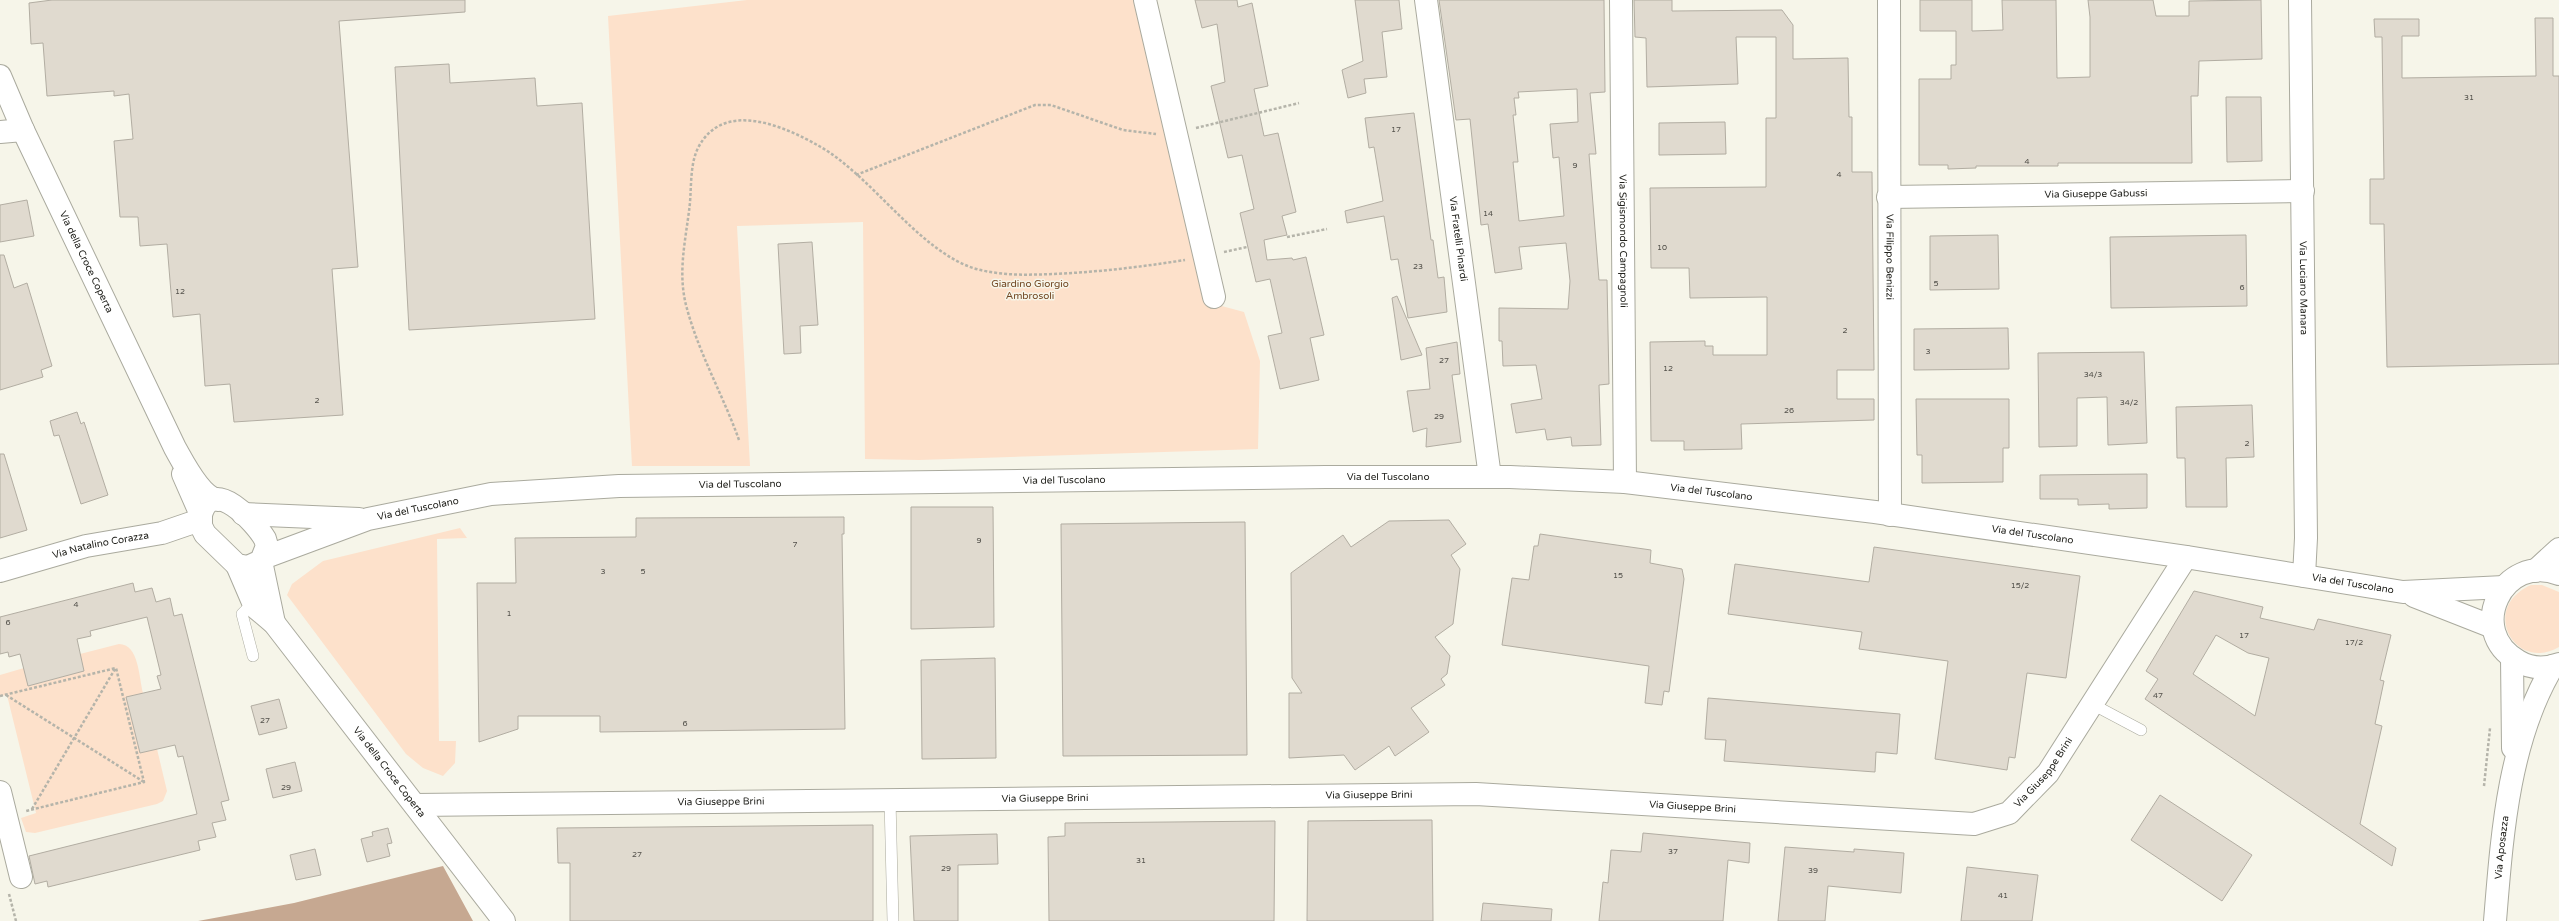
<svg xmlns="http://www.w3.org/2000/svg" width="2559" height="921" font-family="'Varela Round',sans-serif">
<rect width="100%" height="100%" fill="#f6f5e9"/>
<!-- green -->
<path fill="#fde1cb" d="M747 0H1136L1203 301 1244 312 1260 361 1258 449 919 460 865 459 863 222 737 226 750 466H632L608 16Z
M460 528 467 538 437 539 439 741H456L455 763 443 776 423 768 406 754 287 595 292 584 323 561Z
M2531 585H2542L2559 592V647C2515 673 2479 608 2531 585Z
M119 644C139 644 139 678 143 693L126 698 140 753 157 749 167 791 163 801 157 804 35 833 26 832 21 818 36 813 7 695 0 696V675L24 668 29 686 84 671 80 654Z"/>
<!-- forest -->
<path fill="#c6a891" d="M443 866 473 921H198L294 903Z"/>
<!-- building -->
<path fill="#e0dacf" stroke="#b2ada2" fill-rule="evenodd" d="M52 0H465V12L339 21 358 267 332 269 343 415 234 422 230 384 205 386 200 314 173 317 167 244 140 246 138 217H120L114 141 133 139 129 94 114 96V91L47 96 43 43 31 44 29 3Z
M1195 0H1237L1238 7 1252 3 1268 86 1254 89 1264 136 1278 133 1296 212 1282 216 1287 235 1264 240 1267 260 1292 258 1293 260 1306 257 1324 335 1310 338 1319 380 1280 389 1268 336 1282 333 1270 279 1256 282 1240 213 1254 209 1242 155 1228 158 1211 86 1225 82 1217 24 1202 28Z
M1355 0H1399L1402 29 1382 32 1387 77 1364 79 1366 93 1348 98 1342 70 1363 61Z
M1439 0H1604L1605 92 1590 93 1596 154H1589L1599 280H1607L1609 384 1599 385 1601 445 1572 446 1571 437 1547 440 1545 429 1516 433 1511 404 1542 399 1536 365 1503 366 1502 341H1499V308L1568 309 1570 281 1566 243 1519 247 1522 269 1495 273 1488 224 1481 225 1470 119 1456 120ZM1577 89 1578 122 1550 124 1553 158 1559 157 1564 216 1519 221 1513 162H1518L1513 115H1516L1514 98H1519L1518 92Z
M1634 0H1672V11L1782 10 1793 25V59L1848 58 1849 117H1852V172H1872L1874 370H1837V399H1874V420L1741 424 1742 449 1684 450V441H1651L1650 342 1705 341V346H1713V355H1767V297L1690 298 1689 268H1651L1650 188 1766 187V118H1776V37H1736L1738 84 1647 87 1646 38 1635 37Z
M1920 0H1972V31L2003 30 2002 0H2056L2057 78 2090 77V17L2088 0H2153L2156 16H2189V1L2261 0 2262 59 2199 61 2198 96H2191L2192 163H2058V166H1976V168L1948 169V165H1919V79H1951V65H1956V31H1920Z
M2535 18H2553V76H2559V364L2387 367 2384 224H2370V179H2384L2382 37H2375L2374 19H2419V36H2402V78L2536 76Z
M449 64 450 83 535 78 537 106 582 103 595 319 409 330 395 67Z
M2226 97H2261L2262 161 2227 162Z
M1414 113 1431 240H1433L1438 278 1444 277 1447 312 1408 318 1398 259 1391 260 1384 216 1347 223 1345 211 1383 201 1374 147 1369 148 1365 118Z
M1725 122 1726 154 1659 155V123Z
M27 200 34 236 0 242V205Z
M1998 235 1999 289 1930 290V236Z
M2246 235 2247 306 2111 308 2110 237Z
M812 242 818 325 800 326 801 353 784 354 778 244Z
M0 255H4L14 288 27 283 52 366 41 370 43 377 0 390Z
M1397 296 1422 355 1401 360 1392 298Z
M2008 328 2009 369 1914 370V329Z
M1457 342 1460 374 1452 375 1461 442 1426 447 1427 428 1413 432 1407 391 1430 389 1426 348Z
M2144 352 2147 443 2108 445 2107 397 2077 398V446L2039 447 2038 353Z
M1916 399H2009V448H2003V482L1922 483V455H1917Z
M2252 405 2254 457 2226 458 2227 507H2186L2185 458H2177L2176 407Z
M77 412 81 424 84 422 108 495 81 504 59 435 54 436 50 421Z
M0 454H4L27 530 0 538Z
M2147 474V508L2109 509V504L2078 505V499H2040V475Z
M911 507H993L994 627 911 629Z
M844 517V534H842L845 729 600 732V716H518V729L479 742 477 583H516L515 538 636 537V518Z
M1449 520 1466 544 1451 555 1460 569 1453 624 1435 637 1450 656 1447 674 1441 679 1445 685 1411 708 1429 732 1395 756 1389 746 1355 770 1344 755 1289 758V693H1302L1292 678 1291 573 1343 535 1351 547 1389 521Z
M1245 522 1247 755 1063 756 1061 524Z
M1540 534 1651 550 1650 563 1682 569 1684 579 1669 692 1664 691 1662 705 1645 703 1649 666 1502 645 1512 578 1529 580 1534 546H1538Z
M1874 547 2080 576 2066 678 2027 673 2015 758 2009 757 2007 770 1935 759 1948 661 1859 649 1862 632 1728 614 1735 564 1869 582Z
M133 583 135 592 152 588 156 602 170 598 174 616 182 614 229 800 221 802 226 820 212 823 216 837 198 841 200 850 48 887 47 881 35 884 29 856 197 814 183 756 178 757 175 745 140 753 126 697 161 689 157 676 161 675 147 617 90 631 91 636 77 639 84 671 28 686 20 654 9 657 8 652 0 654V617Z
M2194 591 2263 607 2260 618 2314 630 2318 619 2391 635 2380 680 2384 681 2375 724 2382 726 2360 824 2396 848 2392 866 2145 699 2158 679 2146 671ZM2216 635 2248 653 2269 658 2255 716 2193 674Z
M995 658 996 758 922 759 921 660Z
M1708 698 1900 714 1897 754 1876 752 1875 772 1724 761 1726 740 1705 739Z
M279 699 287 728 259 735 251 706Z
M295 762 302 791 273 798 266 769Z
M2160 795 2252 855 2222 901 2131 840Z
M1432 820 1433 921H1307L1308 821Z
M1275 821 1274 921H1049L1048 837 1065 836V823Z
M873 825V921H570V863H558L557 828Z
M388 828 392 843 387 844 390 856 367 862 361 839 373 836 372 832Z
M1643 833 1750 843 1749 863 1728 860 1723 921H1599L1603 882 1608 883 1611 850 1641 852Z
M997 834 998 864 958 865V921H914L910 836Z
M1785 847 1854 852V849L1904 853 1901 893 1828 886 1825 921H1778Z
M315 849 321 875 296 880 290 855Z
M1967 867 2038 875 2032 921H1961Z
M1483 903 1552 909 1551 921H1481Z"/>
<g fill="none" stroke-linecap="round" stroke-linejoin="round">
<!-- lane casing -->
<g stroke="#aaaa9e" stroke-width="12">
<path id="lane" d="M253 603 242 614 253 656
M2092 704 2141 730
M890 800 893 921"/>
</g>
<!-- street casing -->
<g stroke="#aaaa9e" stroke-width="24">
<g id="street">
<path d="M1145 0 1214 297"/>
<path id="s1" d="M1426 0 1490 477"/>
<path id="s2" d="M1621 0 1625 482"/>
<path id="s3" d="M1889 0 1890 515"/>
<path id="s4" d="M2300 0 2306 538 2304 576"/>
<path d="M0 132 23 130"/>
<path id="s5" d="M1888 197 2303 191"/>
<path d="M261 561 274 623"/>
<path id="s6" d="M237 565 255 607 274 623 504 921"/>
<path id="s7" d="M0 571 86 546 162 533 200 520"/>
<path d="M0 792 21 877"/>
<path id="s8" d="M415 805 1476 794 1974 824 2009 813 2048 773 2186 557"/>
</g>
</g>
<!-- secondary casing -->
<g stroke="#aaaa9e" stroke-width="24">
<g id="secondary">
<path id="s9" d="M0 76 23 130 175 448C183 462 200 497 218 500"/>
<path d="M183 474 201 515V526L205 534 237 565 248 567 261 561 267 546 265 539C256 523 212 474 201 515"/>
<path d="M243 514 359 519"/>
<path id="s10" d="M263 558 368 519 491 494 619 486 1326 477H1510L1625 482 1875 512 2186 557 2403 592 2504 587"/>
<path d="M2535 571 2559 549"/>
<path d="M2559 574C2503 552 2465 631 2518 661 2531 669 2545 669 2559 664"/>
<path d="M2414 596 2493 627"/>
<path d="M2512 658 2513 748"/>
<path id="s11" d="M2495 921C2502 836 2508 741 2553 666"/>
</g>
</g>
<!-- path -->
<path stroke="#b5b4aa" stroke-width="2.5" stroke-dasharray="3 2" stroke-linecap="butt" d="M1196 128 1299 103
M856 175 1035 105H1051L1123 130 1156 134
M1287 237 1327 229
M1224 252 1247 247
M739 440C723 395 698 352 686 305 678 273 685 243 689 211 692 192 689 166 698 148 723 99 784 126 819 146 872 176 917 249 973 268 1000 276 1026 275 1053 274 1098 272 1141 267 1185 260
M6 695 144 782
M0 696 116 668 144 782 26 811
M2484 786 2490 728
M32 809 115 669
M9 894 16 921"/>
<!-- lane -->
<use href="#lane" stroke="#fff" stroke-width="11"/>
<!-- street -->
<use href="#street" stroke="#fff" stroke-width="22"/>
<!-- secondary -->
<use href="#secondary" stroke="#fff" stroke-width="22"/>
</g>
<g text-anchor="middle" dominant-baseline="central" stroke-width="3" stroke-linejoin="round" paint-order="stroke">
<!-- number labels -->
<g font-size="8" fill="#52504a">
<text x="2469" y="97">31</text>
<text x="1396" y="129">17</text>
<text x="2027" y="161">4</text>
<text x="1575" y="165">9</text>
<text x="1839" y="174">4</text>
<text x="1488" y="213">14</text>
<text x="1662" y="247">10</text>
<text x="1418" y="266">23</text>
<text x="1936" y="283">5</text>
<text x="2242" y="287">6</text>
<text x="180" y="291">12</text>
<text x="1845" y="330">2</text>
<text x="1928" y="351">3</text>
<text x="1444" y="360">27</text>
<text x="1668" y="368">12</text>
<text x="2093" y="374">34/3</text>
<text x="317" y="400">2</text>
<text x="2129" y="402">34/2</text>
<text x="1789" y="410">26</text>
<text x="1439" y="416">29</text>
<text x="2247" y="443">2</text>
<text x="979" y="540">9</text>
<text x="795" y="544">7</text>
<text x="603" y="571">3</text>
<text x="643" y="571">5</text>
<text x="1618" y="575">15</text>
<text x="2020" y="585">15/2</text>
<text x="76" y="604">4</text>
<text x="509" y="613">1</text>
<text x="8" y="622">6</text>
<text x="2244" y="635">17</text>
<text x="2354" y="642">17/2</text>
<text x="2158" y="695">47</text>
<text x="265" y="720">27</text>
<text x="685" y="723">6</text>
<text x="286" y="787">29</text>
<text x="1673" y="851">37</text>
<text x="637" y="854">27</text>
<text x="1141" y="860">31</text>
<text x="946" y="868">29</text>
<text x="1813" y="870">39</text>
<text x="2003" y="895">41</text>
</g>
<!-- street labels -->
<g font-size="10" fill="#22221d" stroke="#f6f5e9">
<text stroke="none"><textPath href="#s5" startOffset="208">Via Giuseppe Gabussi</textPath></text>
<text stroke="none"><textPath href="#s1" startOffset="241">Via Fratelli Pinardi</textPath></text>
<text stroke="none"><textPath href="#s2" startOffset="241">Via Sigismondo Campagnoli</textPath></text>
<text stroke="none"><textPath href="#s3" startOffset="257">Via Filippo Benizzi</textPath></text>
<text stroke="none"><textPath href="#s9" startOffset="205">Via della Croce Coperta</textPath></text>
<text stroke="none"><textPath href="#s4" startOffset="288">Via Luciano Manara</textPath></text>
<text stroke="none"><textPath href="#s10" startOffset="1135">Via del Tuscolano</textPath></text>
<text stroke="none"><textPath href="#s10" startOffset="811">Via del Tuscolano</textPath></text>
<text stroke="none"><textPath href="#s10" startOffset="487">Via del Tuscolano</textPath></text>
<text stroke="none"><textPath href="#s10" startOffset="1459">Via del Tuscolano</textPath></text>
<text stroke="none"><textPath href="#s10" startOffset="163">Via del Tuscolano</textPath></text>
<text stroke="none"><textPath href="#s10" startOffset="1783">Via del Tuscolano</textPath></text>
<text stroke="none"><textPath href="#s7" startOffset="104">Via Natalino Corazza</textPath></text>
<text stroke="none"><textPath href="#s10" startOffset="2107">Via del Tuscolano</textPath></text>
<text stroke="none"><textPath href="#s6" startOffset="259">Via della Croce Coperta</textPath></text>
<text stroke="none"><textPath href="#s8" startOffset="1650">Via Giuseppe Brini</textPath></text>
<text stroke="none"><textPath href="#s8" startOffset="954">Via Giuseppe Brini</textPath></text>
<text stroke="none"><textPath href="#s8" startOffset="630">Via Giuseppe Brini</textPath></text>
<text stroke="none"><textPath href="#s8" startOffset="306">Via Giuseppe Brini</textPath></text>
<text stroke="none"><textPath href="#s8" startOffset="1278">Via Giuseppe Brini</textPath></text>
<text stroke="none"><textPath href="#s11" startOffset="74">Via Aposazza</textPath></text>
</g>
<!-- park labels -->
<g font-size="10" fill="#704621" stroke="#f6f5e9">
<text x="1030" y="284">Giardino Giorgio<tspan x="1030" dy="12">Ambrosoli</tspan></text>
</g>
</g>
</svg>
